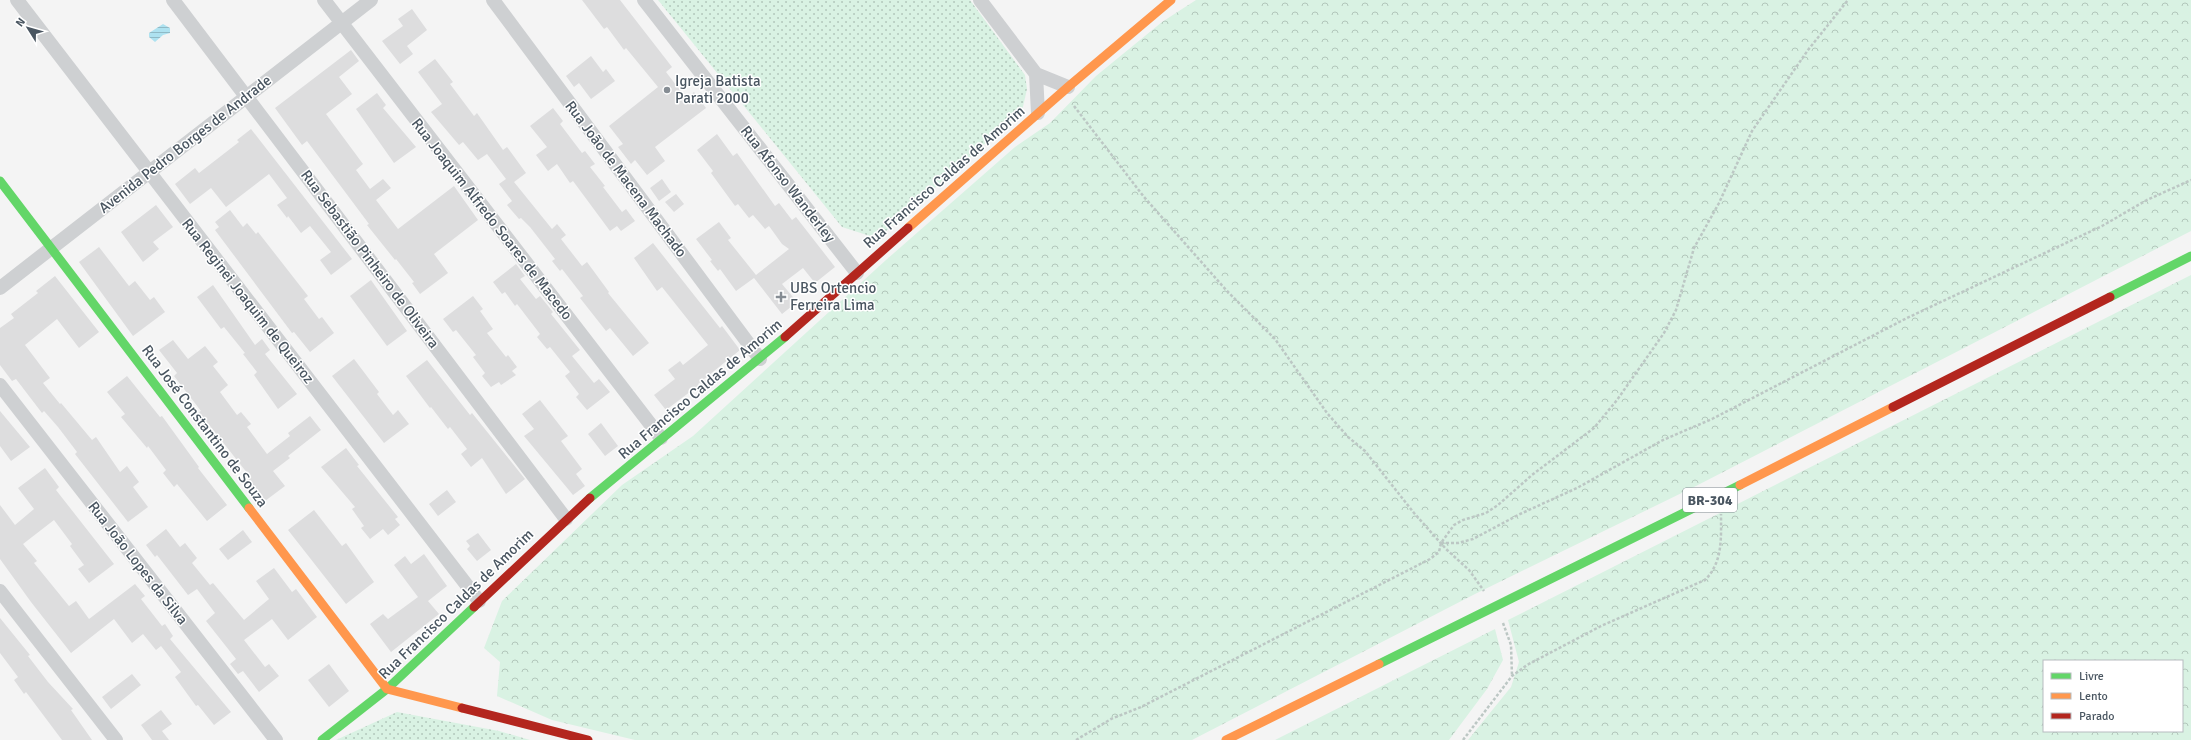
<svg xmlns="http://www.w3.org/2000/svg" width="2191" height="740" font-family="Signika,sans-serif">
<defs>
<pattern id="grass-dots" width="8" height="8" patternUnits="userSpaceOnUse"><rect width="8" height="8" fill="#d9f2e3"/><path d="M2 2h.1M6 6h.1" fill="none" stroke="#b2c7bb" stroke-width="1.8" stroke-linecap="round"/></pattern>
<pattern id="forest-crowns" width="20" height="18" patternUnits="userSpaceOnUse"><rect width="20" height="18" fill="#d9f2e3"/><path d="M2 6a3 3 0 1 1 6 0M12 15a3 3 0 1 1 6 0" fill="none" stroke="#b2c7bb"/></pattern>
<pattern id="water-rules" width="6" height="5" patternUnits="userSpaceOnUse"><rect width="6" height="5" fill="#aee2f0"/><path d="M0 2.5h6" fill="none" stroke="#90bac6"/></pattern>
</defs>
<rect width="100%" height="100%" fill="#f4f4f4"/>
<!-- grass -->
<path fill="url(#grass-dots)" d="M658 0H970L1025 75 1027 89 1022 111 885 232 870 236 842 227Z
M397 712 499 731 530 740H336Z"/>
<!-- forest -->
<path fill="url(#forest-crowns)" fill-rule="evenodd" d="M1196 0H2191V231L1696 486 1475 594 1192 740H635L552 720 497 696 500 662 484 648 502 601 622 485 693 436 886 260 1015 147 1050 123 1096 76 1162 22Z
M2191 275V740H1468L1511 687 1519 662 1508 620ZM2044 661H2182V731H2044Z
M1495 629 1503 660 1487 689 1449 740H1275Z"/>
<!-- water -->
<path fill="url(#water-rules)" d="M163 24 170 28V33L163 35 155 42 149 37V33Z"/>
<!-- building -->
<path fill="#ddddde" d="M582 0H620L672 67 666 72 686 98 694 92 706 108 655 147 665 161 647 175 635 160 631 164 618 147 623 144 609 126 658 87 626 48 624 50 607 27 604 29Z
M412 9 427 30 407 46 413 54 400 64 382 41 403 26 398 19Z
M351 50 359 61 339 77 352 94 326 114 363 164 356 170 370 189 383 179 391 188 376 200 398 229 454 186 478 220 434 254 448 273 420 294 412 283 414 282 396 259 395 260 367 225 369 224 307 141 302 145 275 108Z
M591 56 603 72 606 69 615 81 591 99 579 83 574 87 566 76Z
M435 59 453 82 450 84 474 116 477 113 503 150 507 147 526 173 514 182 552 229 557 224 566 235 561 239 582 266 587 262 609 292 608 293 649 343 633 356 610 328 606 331 580 298 583 296 562 269 560 271 552 261 555 259 530 227 521 218 519 219 507 205 512 201 499 184 506 179 487 154 478 160 463 142 459 145 431 112 442 104 418 72Z
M377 93 386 105 383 108 416 147 394 163 356 109Z
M553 108 563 121 560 124 582 153 585 151 595 164 590 167 605 186 603 187 622 212 626 209 635 221 621 231 617 226 610 231 573 181 570 183 557 164 548 171 536 155 547 147 530 126Z
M251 129 352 259 331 275 320 260 331 252 310 226 301 233 288 216 287 218 277 205 287 198 269 174 226 207 211 188 190 204 175 184 195 168 199 173 239 142 237 140Z
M717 134 733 156 737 153 775 206 779 203 792 220 796 217 835 267 815 283 803 268 782 284 797 302 782 314 754 278 736 291 720 269 718 271 710 261 712 260 696 239 719 222 731 238 728 240 756 275 789 249 782 244 769 226 765 229 753 215 749 218 738 204 735 206 711 173 713 171 697 150Z
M662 179 671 192 659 201 650 188Z
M676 194 684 204 674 212 665 202Z
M156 205 173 227 153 242 159 249 143 262 121 232Z
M230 210 243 227 247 223 256 234 258 232 308 296 304 299 319 319 322 317 334 333 310 352 294 332 292 333 215 230 219 227 215 222Z
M653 243 720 328 722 326 740 350 698 384 699 385 666 410 654 395 675 379 668 370 680 361 683 365 708 345 662 287 657 291 634 258Z
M99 247 129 286 135 281 150 300 154 297 165 312 133 336 79 262Z
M516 264 525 276 520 279 536 299 540 296 553 312 551 314 580 350 572 356 594 383 599 379 610 392 587 410 576 397 579 394 565 376 570 372 550 347 547 349 537 337 540 334 517 304 515 306 505 292 502 294 493 282Z
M55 276 99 332 79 348 57 319 25 345 50 378 43 383 60 404 61 403 92 440 96 437 120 472 127 466 139 482 133 487 148 507 128 522 75 454 77 452 58 427 44 411 42 413 16 379 12 381 0 365V328L14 318 11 314 38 293 36 291Z
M371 280 407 331 387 346 350 296Z
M213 285 255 345 262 339 270 350 265 354 297 394 278 409 254 375 257 372 243 354 245 353 224 327 221 329 197 297Z
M473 296 483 309 480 311 493 329 487 333 506 357 508 355 517 367 512 371 516 375 501 385 499 382 491 387 482 376 485 373 473 357 476 355 456 330 453 332 443 319Z
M173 340 188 359 205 346 218 362 213 366 228 385 220 392 237 415 241 412 251 424 247 427 267 454 290 436 288 433 310 416 321 430 288 456 290 458 273 471 285 486 265 501 246 476 248 474 199 412 201 411 174 376 177 373 159 350Z
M354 359 379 392 377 394 393 415 398 410 409 424 384 443 332 376Z
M427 360 470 415 472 413 525 479 506 494 482 458 471 467 461 454 467 449 450 427 448 429 431 407 430 408 406 376Z
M127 376 160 417 162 416 199 467 198 468 227 505 207 521 177 484 174 487 163 473 166 470 148 446 147 448 121 417 125 414 107 392Z
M540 400 568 436 561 441 582 469 576 474 585 486 573 495 524 436 534 429 522 414Z
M0 411 30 447 11 461 0 446Z
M601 423 618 446 605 456 588 434Z
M346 448 359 465 357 466 398 517 395 519 400 525 388 535 383 529 370 539 361 528 364 526 352 509 355 507 321 467Z
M45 468 59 487 56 490 114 564 89 583 78 569 84 565 70 546 72 544 54 520 23 544 37 561 34 563 69 606 76 601 89 619 135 584 145 596 141 599 162 626 165 624 173 636 170 639 231 712 214 725 198 705 196 706 175 677 181 672 161 646 156 650 143 634 132 643 114 619 71 653 31 602 0 559V505L15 525 34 509 18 488Z
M447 490 456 502 438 516 429 504Z
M314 510 342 546 346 543 374 582 346 604 288 530Z
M166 529 180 547 185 543 197 558 192 563 210 585 213 583 244 620 269 599 256 581 274 568 292 592 296 589 317 617 288 640 272 619 244 640 265 667 269 664 279 676 259 692 243 671 238 674 230 664 236 659 206 621 215 613 197 589 188 595 157 555 155 557 146 545Z
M243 530 252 542 228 560 219 549Z
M478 533 491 550 477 561 467 549 470 546 466 541Z
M424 554 447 586 428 601 439 614 391 652 370 624 383 614 388 619 418 597 394 565 405 556 411 564Z
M0 618 30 655 28 656 48 682 73 709 71 710 92 740H62L26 692 24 694 14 680 18 677 0 653Z
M329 664 349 691 329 707 308 680Z
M132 674 141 685 111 709 102 697Z
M161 710 172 724 162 731 169 740H152L141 725Z"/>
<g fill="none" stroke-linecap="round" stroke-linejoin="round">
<!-- path -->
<path stroke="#bcc7c4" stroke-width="2.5" stroke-dasharray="3 2" stroke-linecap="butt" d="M1074 106 1144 197 1227 291 1275 339 1327 413 1348 437 1365 451 1414 513 1446 549 1469 570 1484 591
M1441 543H1458L1473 539 1520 514 1577 488 1663 440 1712 419 1907 318 2102 226 2147 200 2191 180
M1503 623 1511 645 1512 676
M1076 740 1111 719 1141 707 1430 559 1439 552 1441 543 1454 525 1463 520 1486 513 1498 505 1532 475 1594 428 1617 400 1664 333 1676 310 1694 248 1719 203 1752 131 1808 50 1848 0
M1463 740 1512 676 1527 665 1601 626 1705 580C1723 562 1721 538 1721 514"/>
<!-- street -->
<path stroke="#ced0d2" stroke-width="14" d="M17 0 479 601
M173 0 566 519
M324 0 661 438
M493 0 760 359
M644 0 857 273
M980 0 1036 74 1038 113
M1036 74 1068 87
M0 288 371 0
M0 385 276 740
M0 591 116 740"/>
<!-- fast -->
<path stroke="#63d668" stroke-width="9" d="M0 181 249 508
M2110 297 2191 256
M590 498 785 337
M1379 664 1740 485
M322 740 387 689 474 607"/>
<!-- slow -->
<path stroke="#ff974d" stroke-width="9" d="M908 228 1068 87 1171 0
M1740 485 1893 407
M249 508 387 689 462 708
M1226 740 1379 664"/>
<!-- jam -->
<path stroke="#b3261e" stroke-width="9" d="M785 337 908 228
M1893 407 2110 297
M474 607 590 498
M462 708 588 740"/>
</g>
<!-- markers -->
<g fill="#868d94" stroke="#fff" stroke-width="1.5">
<circle cx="667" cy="90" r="4"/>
<path d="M779 291h4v4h4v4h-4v4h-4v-4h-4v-4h4z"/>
</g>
<g text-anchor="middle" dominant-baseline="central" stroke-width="3" stroke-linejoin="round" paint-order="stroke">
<!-- shield labels -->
<rect fill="#fff" stroke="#808990" stroke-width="1" x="1683" y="488" width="54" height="24" rx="3"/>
<g font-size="14" font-weight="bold" fill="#4a5661">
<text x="1710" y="500">BR-304</text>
</g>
<!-- poi labels -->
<g font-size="15" fill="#4a5661" stroke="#fff" text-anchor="start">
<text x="675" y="81">Igreja Batista<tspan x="675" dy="17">Parati 2000</tspan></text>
<text x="790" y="288">UBS Ortencio<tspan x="790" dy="17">Ferreira Lima</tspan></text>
</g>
<!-- street labels -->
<g font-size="15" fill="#4a5661" stroke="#fff">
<text transform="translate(185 144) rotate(-38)">Avenida Pedro Borges de Andrade</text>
<text transform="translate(944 177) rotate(-41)">Rua Francisco Caldas de Amorim</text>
<text transform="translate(626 179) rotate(53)">Rua João de Macena Machado</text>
<text transform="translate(788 184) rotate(52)">Rua Afonso Wanderley</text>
<text transform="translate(492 219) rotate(52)">Rua Joaquim Alfredo Soares de Macedo</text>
<text transform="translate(370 259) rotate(53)">Rua Sebastião Pinheiro de Oliveira</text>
<text transform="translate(248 301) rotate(52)">Rua Reginei Joaquim de Queiroz</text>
<text transform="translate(700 389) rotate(-40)">Rua Francisco Caldas de Amorim</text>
<text transform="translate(205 426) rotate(53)">Rua José Constantino de Souza</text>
<text transform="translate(138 563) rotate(52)">Rua João Lopes da Silva</text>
<text transform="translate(456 604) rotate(-44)">Rua Francisco Caldas de Amorim</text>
</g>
</g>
<!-- legend -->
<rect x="2043" y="660" width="140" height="72" fill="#ffffff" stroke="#b7bbc0"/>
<rect x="2051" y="673" width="20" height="6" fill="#63d668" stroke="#b7bbc0"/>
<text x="2079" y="680" font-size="12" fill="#4a5661">Livre</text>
<rect x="2051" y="693" width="20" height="6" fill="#ff974d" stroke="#b7bbc0"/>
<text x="2079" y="700" font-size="12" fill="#4a5661">Lento</text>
<rect x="2051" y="713" width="20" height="6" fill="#b3261e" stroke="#b7bbc0"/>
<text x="2079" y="720" font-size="12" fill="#4a5661">Parado</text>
<!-- north arrow -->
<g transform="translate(28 28) rotate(307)" stroke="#ffffff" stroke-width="3" paint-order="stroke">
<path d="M0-3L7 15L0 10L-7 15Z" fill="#4a5661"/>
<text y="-6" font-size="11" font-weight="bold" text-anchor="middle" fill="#4a5661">N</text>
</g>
</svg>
